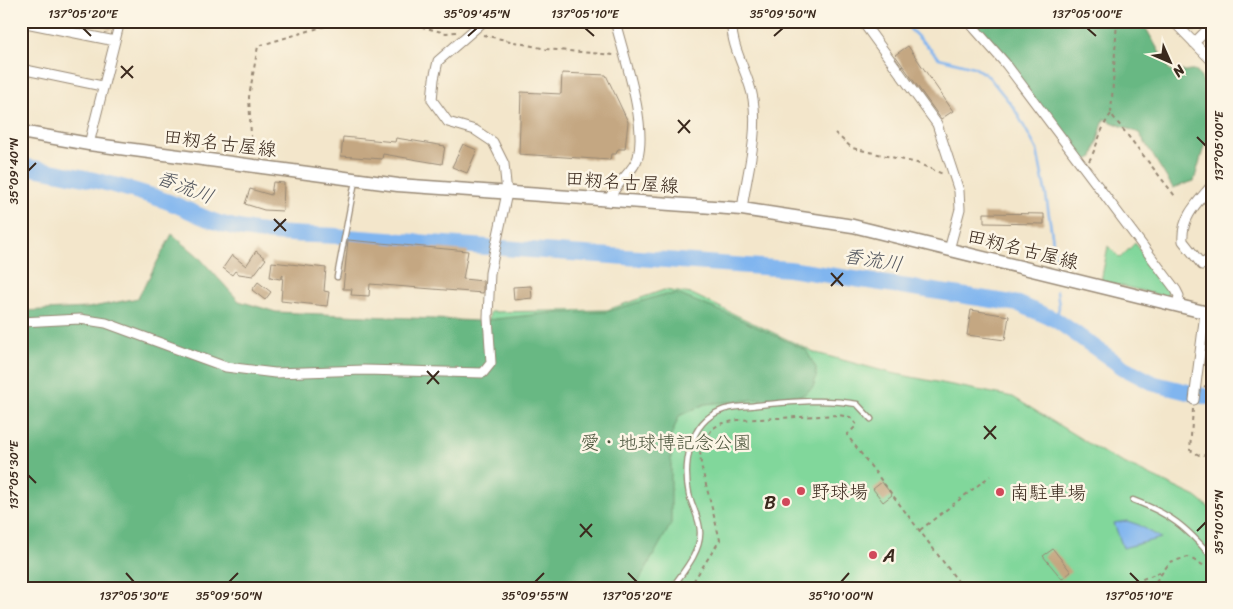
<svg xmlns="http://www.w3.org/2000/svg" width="1233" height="609" font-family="Sriracha,'Klee One',sans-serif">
<rect width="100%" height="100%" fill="#fcf5e5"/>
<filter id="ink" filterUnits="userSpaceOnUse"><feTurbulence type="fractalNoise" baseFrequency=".02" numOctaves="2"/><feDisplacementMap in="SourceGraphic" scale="10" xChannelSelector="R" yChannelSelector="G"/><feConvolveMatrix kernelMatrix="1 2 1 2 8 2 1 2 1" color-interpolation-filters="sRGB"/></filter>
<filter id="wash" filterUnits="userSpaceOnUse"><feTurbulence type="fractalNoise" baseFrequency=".0096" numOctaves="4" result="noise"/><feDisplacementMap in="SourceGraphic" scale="20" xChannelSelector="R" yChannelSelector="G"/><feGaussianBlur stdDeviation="1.12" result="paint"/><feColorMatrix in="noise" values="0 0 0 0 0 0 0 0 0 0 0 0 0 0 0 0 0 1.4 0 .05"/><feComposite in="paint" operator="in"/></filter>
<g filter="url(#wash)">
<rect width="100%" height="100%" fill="#f3e6cb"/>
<!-- green -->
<path fill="#81d79b" stroke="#5e805c" d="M1183 21H1208L1200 30 1193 31Z
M1135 243 1168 288 1167 297 1101 281 1108 246 1120 258Z
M664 290 692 294 816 353 891 373 1013 397 1109 456 1196 497 1212 510V588H21V350L474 420 490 312 607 310Z"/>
<!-- forest -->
<path fill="#68b883" stroke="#527150" d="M973 21H1136L1147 30 1170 71H1197L1212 97V140L1205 143 1194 181 1173 188 1139 133 1104 119 1093 157 1083 162Z
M172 234 197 255 239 301 276 312 478 321 551 313 606 312 659 296 677 294 733 316 806 350 816 368V378L813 387 803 395 705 404 679 416 671 436V524L635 588H21V311L88 308 138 298Z"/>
<!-- water -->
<path fill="#80b5ef" stroke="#5e7086" d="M1127 521 1139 525 1161 538 1123 548 1114 523Z"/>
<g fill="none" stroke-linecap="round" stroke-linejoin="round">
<!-- stream -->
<path stroke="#80b5ef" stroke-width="2.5" d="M902 21 939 58 974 67 989 77 1014 108 1037 150 1046 195 1056 262
M1056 320 1059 307 1057 291"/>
<!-- river -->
<path stroke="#80b5ef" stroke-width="16" d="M21 166C71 174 119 184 166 201 186 208 205 220 226 225 262 235 301 234 337 236
M346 237 487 247
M503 248 789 269 1019 304 1056 320 1124 368 1155 384 1212 398"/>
</g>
<g id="blocks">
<!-- building -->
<path fill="#c4a782" d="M89 21H113L111 30Z
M908 46 953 111 941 119 895 55Z
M562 73 606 75 628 122 625 149H618L616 154H611L610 160 519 154 521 92 561 94Z
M343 137 395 142 396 138 445 146 442 164 383 154 382 159 341 156Z
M463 144 477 150 467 173 452 167Z
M273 182 284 183 283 211 264 210 245 204 250 189 271 195Z
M984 213 1044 214V224L984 223Z
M348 240 468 251 463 279 483 281V293L370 284 369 296 351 295 352 289H343Z
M256 251 266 259 253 276 239 274 235 271 232 275 223 268 232 255 246 266Z
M272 262 326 268 324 291 329 292 327 306 281 301 283 275 280 279 270 277Z
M258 282 271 292 265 300 252 290Z
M531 286 532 298 514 300 513 287Z
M971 310 1009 316 1005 340 967 335Z
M882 482 892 495 883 502 873 489Z
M1053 549 1071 572 1062 579 1043 556Z"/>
</g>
</g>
<g filter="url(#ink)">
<use href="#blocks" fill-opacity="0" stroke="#978874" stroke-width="1"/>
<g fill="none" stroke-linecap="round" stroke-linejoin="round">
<!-- lane casing -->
<g stroke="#978874" stroke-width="7">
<path id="lane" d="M337 277 355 181
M1133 500C1170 514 1185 526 1212 557
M672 588C682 573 700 553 700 534 701 520 692 507 689 494 683 465 689 423 720 411 731 406 746 407 758 405 790 402 824 398 857 404L871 419"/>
</g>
<!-- street casing -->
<g stroke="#978874" stroke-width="11">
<path id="street" d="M732 21C730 48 749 73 753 99 759 134 747 173 742 209
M862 21 937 124 959 191 960 209 949 250
M968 21 1006 64 1176 290 1179 296 1177 306
M1173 21 1212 61
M21 22 115 41
M1194 43 1212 25
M21 69 102 86
M89 144 120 21
M1212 185C1198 202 1181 217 1183 241L1202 265 1212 256
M609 201C614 183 634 172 638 157 647 122 624 57 615 21
M21 322 80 319 106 323 226 367 275 373 364 370 483 373 491 363 488 317 490 273 507 193 504 164 493 142 475 130 448 122 432 100 434 79 438 61 484 21
M1194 400 1205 313"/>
</g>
<!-- secondary casing -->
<g stroke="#978874" stroke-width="15">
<path id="secondary" d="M21 132 89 144 398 185 742 209 853 226 1212 314"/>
</g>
<!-- path -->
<path stroke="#978874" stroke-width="2" stroke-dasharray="4 4" stroke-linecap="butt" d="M398 21 446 33 456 32
M1117 21 1111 114 1175 196
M483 35 546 49 614 55
M835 133 852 148 917 163 943 174
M252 155 249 97 258 46 342 21
M1089 161C1098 146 1100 128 1111 114
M1206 272 1212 280
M1204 386 1212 389
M1193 409 1190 450 1199 455H1212
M920 530 990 476
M689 588 720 540 701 465 700 449 712 429 720 424 738 420 839 415 850 417 857 425 847 435 963 588
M1120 588 1160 572
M1151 588 1170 562 1188 557 1212 570"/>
<!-- lane -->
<use href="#lane" stroke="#fff" stroke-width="4.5"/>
<!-- street -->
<use href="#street" stroke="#fff" stroke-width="9"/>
<!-- secondary -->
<use href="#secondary" stroke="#fff" stroke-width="12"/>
</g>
</g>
<!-- ticks -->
<path fill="none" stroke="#3b2a1e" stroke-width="2" d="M83 28 91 36M585 28 594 36M1087 28 1096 36M468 36 477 28M774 36 783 28M121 66 133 78M121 78 133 66M678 120 690 133M678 133 690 120M1197 137 1206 146M28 171 36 163M274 219 286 231M274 231 286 219M831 273 843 286M831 286 843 273M427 371 439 384M427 384 439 371M984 426 996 439M984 439 996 426M28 475 36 483M580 524 592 537M1197 531 1206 522M580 537 592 524M126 573 134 582M628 573 637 582M1130 573 1139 582M229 582 238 573M535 582 544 573M841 582 849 573"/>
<!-- markers -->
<g fill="#d1495b" stroke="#fcf5e5" stroke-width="2">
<circle cx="801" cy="491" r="5"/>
<circle cx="1000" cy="492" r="5"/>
<circle cx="786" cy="502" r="5"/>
<circle cx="873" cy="555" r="5"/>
</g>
<g text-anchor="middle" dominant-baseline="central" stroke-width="5" stroke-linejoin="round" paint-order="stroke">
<!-- street labels -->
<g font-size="19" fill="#3b2a1e" stroke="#fcf5e5">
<text transform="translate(220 143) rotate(7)">田籾名古屋線</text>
<text transform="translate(622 182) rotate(4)">田籾名古屋線</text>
<text transform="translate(1023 249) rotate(14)">田籾名古屋線</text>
</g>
<!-- park labels -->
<g font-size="19" fill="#4c553d" stroke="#fcf5e5">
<text x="666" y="442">愛・地球博記念公園</text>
</g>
<!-- poi labels -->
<g font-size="19" fill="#3b2a1e" stroke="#fcf5e5" text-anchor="start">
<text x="811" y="491">野球場</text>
<text x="1010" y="492">南駐車場</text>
<text x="776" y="502" text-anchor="end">B</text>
<text x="883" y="555">A</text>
</g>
<!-- water labels -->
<g font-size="20" font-style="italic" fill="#50545d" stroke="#fcf5e5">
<text transform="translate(185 187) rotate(21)">香流川</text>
<text transform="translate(873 260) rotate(9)">香流川</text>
</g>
</g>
<!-- margin -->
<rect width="1233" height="609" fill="none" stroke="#fcf5e5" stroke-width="55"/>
<!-- north arrow -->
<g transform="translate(1170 62) rotate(135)" stroke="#fcf5e5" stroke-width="4" paint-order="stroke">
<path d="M0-4L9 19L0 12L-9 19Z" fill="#3b2a1e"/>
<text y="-8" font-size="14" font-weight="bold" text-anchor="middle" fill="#3b2a1e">N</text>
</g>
<rect x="28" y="28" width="1178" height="554" fill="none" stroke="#3b2a1e" stroke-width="2"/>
<g font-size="12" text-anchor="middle" fill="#3b2a1e">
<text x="83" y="18">137°05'20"E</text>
<text x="477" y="18">35°09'45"N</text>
<text x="585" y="18">137°05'10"E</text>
<text x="783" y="18">35°09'50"N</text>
<text x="1087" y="18">137°05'00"E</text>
<text transform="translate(1219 146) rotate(-90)" y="4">137°05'00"E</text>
<text transform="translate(14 171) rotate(-90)" y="4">35°09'40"N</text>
<text transform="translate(14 475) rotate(-90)" y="4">137°05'30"E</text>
<text transform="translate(1219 522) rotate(-90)" y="4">35°10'05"N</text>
<text x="134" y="600">137°05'30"E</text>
<text x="229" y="600">35°09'50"N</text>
<text x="535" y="600">35°09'55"N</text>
<text x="637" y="600">137°05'20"E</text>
<text x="841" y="600">35°10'00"N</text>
<text x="1139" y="600">137°05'10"E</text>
</g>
</svg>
